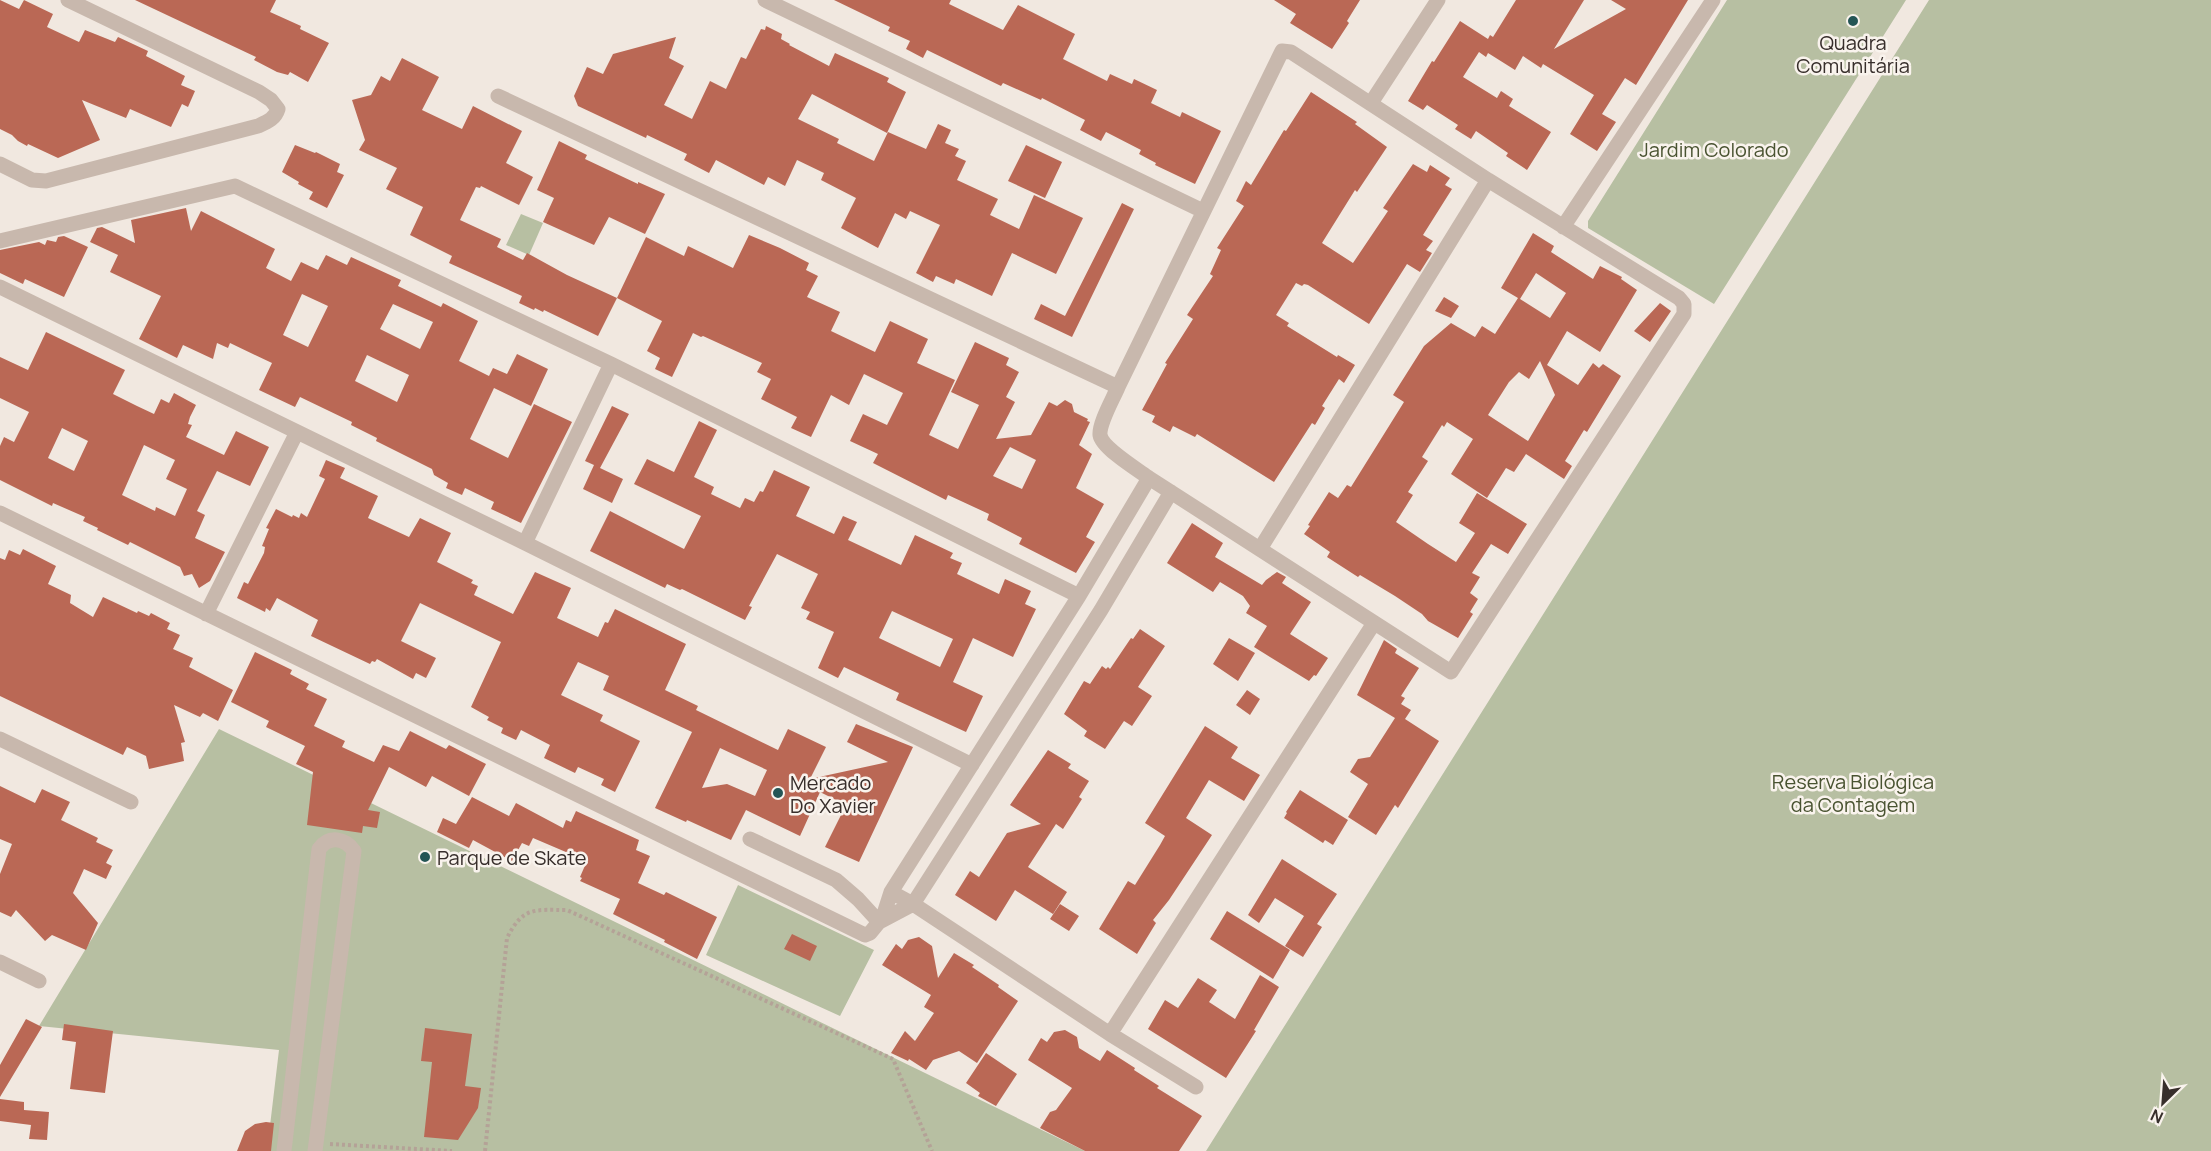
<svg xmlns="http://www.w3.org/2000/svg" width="2211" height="1151" font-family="Manrope,sans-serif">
<rect width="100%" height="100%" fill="#f1e8e0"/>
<!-- green -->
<path fill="#b7bfa2" d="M1727 0H1906L1714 304 1588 228V221Z
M1929 0H2211V1151H1206Z
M521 214 543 223 529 255 506 245Z
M219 729 1085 1151H267L279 1050 39 1026Z
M738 885 874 950 840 1016 706 955Z"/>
<!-- building -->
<path fill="#ba6855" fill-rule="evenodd" d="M0 0 19 9 24 0 53 14 47 27 79 42 85 30 115 42 118 37 148 51 146 56 185 76 181 85 195 91 188 107 182 104 171 127 130 109 126 118 82 100 100 140 58 158 28 144 27 146 18 141 12 135 0 129Z
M135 0H276L270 12 301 26 300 29 329 43 308 82 290 72 288 75 277 72 254 60 256 57Z
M834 0H951L949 4 1003 30 1018 5 1075 34 1063 59 1107 81 1110 74 1132 84 1134 79 1157 90 1151 103 1180 117 1182 112 1221 131 1195 184 1155 165 1156 163 1139 154 1141 150 1106 132 1101 141 1080 130 1085 120 1042 98 1041 100 1003 83 1001 86 927 50 923 58 906 49 910 41 888 31 890 27Z
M1274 0H1360L1347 21 1349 23 1332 49 1290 23 1296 14Z
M1516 0H1584L1554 49 1626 9 1611 0H1688L1636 85 1625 78 1602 114 1616 122 1597 151 1570 134 1594 95 1543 64 1541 68 1523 56 1515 70 1488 53 1486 57 1479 52 1463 77 1497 98 1501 91 1513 99 1509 106 1551 132 1527 170 1506 156 1508 153 1476 131 1471 139 1455 129 1458 125 1427 105 1423 110 1408 101 1432 61 1434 62 1460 21 1488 39 1490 35 1493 37Z
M766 26 782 34 781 39 790 44 789 45 829 66 835 53 889 78 887 82 906 92 887 133 812 94 798 119 839 139 837 143 874 161 888 132 926 149 938 124 951 130 945 143 959 149 955 156 966 161 957 180 998 199 990 215 1019 229 1034 195 1083 218 1056 274 1012 253 992 296 956 279 954 284 936 276 933 282 916 273 940 225 910 211 906 219 895 213 878 248 841 228 856 198 821 180 824 173 797 160 785 186 768 177 764 185 716 160 709 173 684 160 687 154 647 135 646 138 578 106 574 96 587 67 603 74 613 54 676 37 669 58 684 66 664 105 692 119 710 81 726 89 741 57 746 59 761 29 765 30Z
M402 58 439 77 422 110 462 129 473 106 522 131 506 163 533 177 519 205 481 186 480 188 476 187 460 220 501 239 497 247 523 260 527 253 567 275 617 298 598 336 544 310 543 312 535 308 534 310 519 303 522 296 449 263 452 256 410 235 423 207 386 189 397 168 359 150 365 140 352 100 371 95 381 76 390 81Z
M1311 92 1357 122 1355 124 1387 147 1357 192 1355 190 1322 243 1353 263 1388 211 1383 208 1413 164 1427 172 1430 165 1450 178 1445 185 1452 189 1423 235 1433 241 1426 250 1432 253 1420 272 1407 264 1369 324 1308 285 1304 284 1302 286 1296 283 1276 315 1289 323 1287 326 1337 357 1338 355 1355 365 1344 383 1339 379 1322 406 1325 408 1315 425 1312 423 1274 482 1197 434 1195 437 1173 426 1170 432 1152 422 1155 416 1142 410 1167 364 1165 363 1193 319 1187 315 1213 276 1210 274 1221 250 1217 248 1244 206 1236 201 1246 181 1251 185 1284 130 1286 131Z
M559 141 587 155 585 159 638 184V182L665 194 645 234 609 217 594 245 543 222 554 198 537 190Z
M295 145 315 153 316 152 340 164 337 172 344 175 327 208 309 199 313 192 298 184 299 182 282 172Z
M1026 145 1062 162 1045 198 1008 181Z
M1122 203 1134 209 1072 337 1034 319 1041 304 1065 316Z
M186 208 191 231 201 211 275 249 266 268 291 281 301 262 318 270 326 255 347 265 351 257 401 280 398 286 441 307 443 303 478 321 459 361 489 376 493 368 507 374 517 354 548 369 531 406 494 388 470 439 508 458 534 404 572 422 521 523 491 509 494 502 465 488 462 495 446 488 448 483 434 475 432 469 376 441 377 438 351 425 352 422 300 397 295 407 259 390 272 363 230 343 228 348 217 343 213 359 183 345 177 358 139 339 161 296 110 272 118 255 90 242 97 228 102 227 135 243 131 220ZM302 294 328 306 308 347 283 335ZM393 304 433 322 420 349 380 329ZM367 355 409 375 397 402 355 381Z
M1533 233 1554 246 1551 252 1593 279 1600 266 1622 277 1621 279 1637 290 1600 352 1567 331 1547 365 1578 385 1593 363 1599 368 1603 364 1621 376 1587 432 1584 430 1565 461 1572 466 1564 479 1526 454 1514 472 1506 468 1487 498 1451 474 1473 439 1447 422 1444 427 1442 425 1422 457 1428 461 1408 492 1413 495 1396 522 1428 544 1456 562 1475 533 1459 523 1477 493 1527 524 1508 554 1491 544 1472 573 1480 577 1470 593 1478 599 1470 612 1473 614 1458 638 1428 621 1422 614 1395 596 1360 575 1358 577 1327 557 1330 552 1304 534 1310 526 1308 525 1329 492 1338 498 1347 485 1351 487 1404 402 1393 395 1424 346 1451 323 1475 337 1482 326 1495 334 1518 298 1501 288ZM1536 273 1566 293 1550 318 1520 299ZM1540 361 1555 395 1528 441 1488 415 1509 382 1519 372 1529 379Z
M749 235 780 248 809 263 806 270 818 276 807 297 840 312 831 331 875 352 890 321 928 339 917 363 955 380 929 435 958 449 979 405 951 392 975 342 1009 358 1006 365 1019 372 1006 397 1015 402 996 439 1031 435 1049 402 1057 406 1065 400 1072 404 1074 412 1088 419 1087 421 1090 422 1079 445 1092 454 1076 488 1104 504 1086 537 1095 542 1076 573 1019 544 1022 538 987 520 989 514 948 495 946 500 873 463 878 454 850 441 863 414 887 425 903 393 864 374 849 405 831 395 811 437 791 428 797 417 761 399 771 379 757 372 762 363 703 336 701 337 693 333 672 377 655 369 660 358 647 351 662 321 617 298 646 237 684 256 688 246 733 268ZM1010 447 1036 460 1022 489 993 476Z
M64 236 88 247 64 297 25 279 23 284 0 273V250L39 242 45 245 47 240 56 242 58 237Z
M1444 297 1459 306 1451 318 1435 311Z
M1660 303 1671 311 1650 342 1634 331Z
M46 332 125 370 113 394 137 406 154 414 161 399 169 403 174 393 196 405 190 417 188 424 192 425 186 437 224 455 236 431 269 447 250 486 217 471 197 511 205 515 195 538 225 552 210 581 199 588 192 574 184 576 180 567 130 542 128 545 97 530 98 528 83 521 85 517 53 503 52 506 0 480V446L4 437 14 442 29 412 0 398V357L28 370ZM62 428 88 441 74 471 48 458ZM144 445 175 460 166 479 187 489 175 516 156 507 155 511 122 495Z
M612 406 629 414 600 468 623 479 612 503 583 489 594 465 585 461Z
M699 421 717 430 694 477 714 487 711 494 740 508 745 498 754 502 760 491 763 492 774 470 810 487 796 516 834 534 843 516 857 522 848 540 901 565 915 535 953 553 950 558 962 563 957 574 999 594 1005 579 1031 591 1025 604 1036 609 1013 657 973 638 953 682 983 696 966 732 896 700 899 693 844 667 838 678 818 668 834 632 806 619 810 612 801 608 818 574 777 554 749 606 752 607 745 620 682 589 680 590 667 584 665 588 590 551 610 511 684 549 701 516 634 484 647 459 674 472ZM892 611 953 639 940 667 879 638Z
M326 460 345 468 340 478 378 496 368 518 409 537 420 518 451 533 437 562 473 580 471 583 478 586 474 595 513 614 535 572 571 588 557 618 598 637 605 622 608 623 615 609 686 644 665 690 698 706 696 710 778 750 788 729 826 747 810 779 888 762 847 742 856 724 913 747 859 862 825 847 846 805 820 792 800 836 746 810 731 840 687 820 686 822 655 808 692 732 603 690 609 676 578 662 561 695 603 715 600 721 640 741 615 792 601 785 604 779 578 767 575 773 544 758 550 745 521 730 516 740 501 733 503 728 487 720 489 717 471 707 501 642 420 603 401 641 436 658 426 678 416 673 413 679 377 659 375 662 372 661 370 664 311 636 318 620 277 598 270 611 266 608 265 612 237 598 244 582 248 584 264 553 265 547 262 546 269 529 266 528 276 509 292 517 293 515 299 518 301 513 307 517 325 479 319 476ZM720 748 767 770 755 796 727 784 702 788Z
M1192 523 1223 543 1215 557 1262 585 1266 580 1277 572 1286 577 1282 583 1311 602 1290 634 1328 658 1316 676 1314 675 1309 681 1254 647 1267 626 1246 613 1250 606 1243 596 1220 582 1213 592 1167 563Z
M23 549 56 566 48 584 71 595 70 603 93 617 103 597 137 613 138 611 149 616 151 613 170 623 167 629 180 635 173 649 193 658 189 667 233 690 218 721 203 713 200 717 174 705 185 742 181 743 184 761 149 769 146 756 127 747 123 755 0 696V558L5 560 9 550 20 555Z
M1140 629 1165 646 1138 687 1152 696 1132 726 1124 721 1105 749 1084 736 1087 731 1064 714 1084 681 1090 684 1102 666 1106 669 1108 667 1110 669 1131 638 1133 639Z
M1229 638 1255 653 1238 681 1213 664Z
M1384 640 1397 649 1395 653 1419 668 1401 696 1405 698 1401 704 1411 710 1405 719 1439 741 1398 808 1395 805 1376 835 1348 817 1368 784 1350 772 1358 759 1370 757 1395 718 1357 695Z
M255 652 292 670 290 674 309 684 306 689 327 699 314 726 345 741 342 747 374 762 383 745 399 751 410 731 446 749 449 745 486 764 469 796 432 776 426 787 389 767 368 810 380 812 377 828 363 826 362 833 307 825 313 772 296 764 305 746 266 727 269 721 231 702Z
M1247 690 1260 699 1250 715 1236 705Z
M1205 726 1238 747 1231 758 1260 775 1244 801 1209 780 1186 818 1212 835 1169 900 1153 920 1156 923 1137 954 1099 929 1128 881 1135 885 1160 845 1165 836 1145 823Z
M1048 750 1071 764 1068 768 1089 781 1079 797 1082 799 1063 829 1056 824 1028 867 1067 892 1053 914 1015 890 996 921 955 895 970 871 979 877 1007 833 1041 824 1010 805Z
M0 786 35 803 42 789 70 802 61 820 98 838 96 842 113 850 106 863 112 866 106 879 84 869 73 893 98 923 86 950 52 935 45 941 16 910 11 917 0 912V874L12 844 0 839Z
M1300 790 1348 820 1333 845 1325 840 1323 843 1284 818 1287 813 1286 812Z
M472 797 509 816 516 803 563 828 566 820 571 822 576 811 639 840 636 850 650 856 638 883 664 895 666 892 717 917 697 959 664 942 665 940 613 914 620 899 580 881 582 878 580 877 587 861 533 838 529 846 522 843 512 861 473 840 469 848 437 832 443 818 456 824Z
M1282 859 1337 894 1317 924 1322 927 1303 957 1285 946 1304 916 1275 898 1259 923 1248 915Z
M1060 904 1079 916 1069 931 1050 919Z
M1227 911 1290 950 1273 979 1210 939Z
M792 934 817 946 810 961 784 949Z
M919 937 932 946 938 978 954 953 974 965 972 967 999 985 998 987 1018 1001 977 1063 959 1051 933 1060 926 1070 909 1059 908 1061 891 1053 905 1031 915 1041 934 1013 924 1007 931 995 882 965 896 944 902 949 908 940Z
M1260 975 1279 987 1254 1030 1256 1031 1226 1078 1148 1029 1165 1000 1178 1008 1198 978 1217 990 1209 1002 1235 1019Z
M26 1019 42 1027 0 1097V1065Z
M64 1024 113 1031 105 1093 70 1089 76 1042 62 1040Z
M425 1028 472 1034 465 1086 481 1088 478 1108 458 1140 424 1137 432 1062 421 1061Z
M1065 1030 1077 1037 1079 1048 1100 1061 1107 1050 1135 1068 1134 1070 1159 1086 1157 1088 1202 1116 1179 1151H1085L1040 1128 1050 1112 1056 1110 1072 1088 1028 1060 1041 1038 1047 1042 1054 1032Z
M986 1053 1017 1074 996 1106 978 1096 980 1093 966 1083Z
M0 1099 24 1102V1110L49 1112 47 1140 29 1139 31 1125 0 1121Z
M266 1122 274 1123 271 1151H237L245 1131 255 1124Z"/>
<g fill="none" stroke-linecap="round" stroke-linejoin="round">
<!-- path -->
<path stroke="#b4a297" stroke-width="4" stroke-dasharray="3 3" stroke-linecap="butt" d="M330 1144 452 1151
M485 1151 507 938C523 906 535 910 567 910L893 1059 932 1151"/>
<!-- minor -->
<path stroke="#c8b8ad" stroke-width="15" d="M765 0 1203 211
M1282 51 1291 52 1488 180 1679 298 1684 304V314L1451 672 1149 478C1138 470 1102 448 1100 435 1099 423 1113 399 1118 387Z
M498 96 1118 387
M1371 103 1438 0
M0 164 32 180 46 181 258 126C267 122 275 119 278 109L271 100 259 92 68 0
M1563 227 1713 0
M0 241 235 186 611 364 1079 596
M0 287 525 543 972 765
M0 513 865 935 870 933 879 922 913 904 1101 610 1171 492
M525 543 611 364
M1260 549 1488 180
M206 614 297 432
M0 739 131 802
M750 839 836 880 858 899 879 922
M891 892 913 904 1110 1034 1196 1087
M882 920 891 892 1079 596 1149 478
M0 962 39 981
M1110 1034 1374 623
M284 1151 319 849C329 835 345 838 354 851L315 1151"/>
</g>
<!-- markers -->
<g fill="#245555" stroke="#f9f3ed" stroke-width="2">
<circle cx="1853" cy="21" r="6"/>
<circle cx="778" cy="793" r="6"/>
<circle cx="425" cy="857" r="6"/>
</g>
<g text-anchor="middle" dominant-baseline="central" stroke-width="5" stroke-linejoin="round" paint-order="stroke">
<!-- poi labels -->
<g font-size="20" fill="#372e2b" stroke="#f9f3ed" text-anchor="start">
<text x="1853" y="42" text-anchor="middle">Quadra<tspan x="1853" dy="23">Comunitária</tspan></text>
<text x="790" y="782">Mercado<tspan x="790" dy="23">Do Xavier</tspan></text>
<text x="437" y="857">Parque de Skate</text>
</g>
<!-- park labels -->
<g font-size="20" fill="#495331" stroke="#f9f3ed">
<text x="1714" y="149">Jardim Colorado</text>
<text x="1853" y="781">Reserva Biológica<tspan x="1853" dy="23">da Contagem</tspan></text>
</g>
</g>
<!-- north arrow -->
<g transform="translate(2163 1103) rotate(205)" stroke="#f9f3ed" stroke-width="4.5" paint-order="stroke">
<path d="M0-4.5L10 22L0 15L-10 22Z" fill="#372e2b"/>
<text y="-9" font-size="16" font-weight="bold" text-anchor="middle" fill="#372e2b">N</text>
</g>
</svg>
